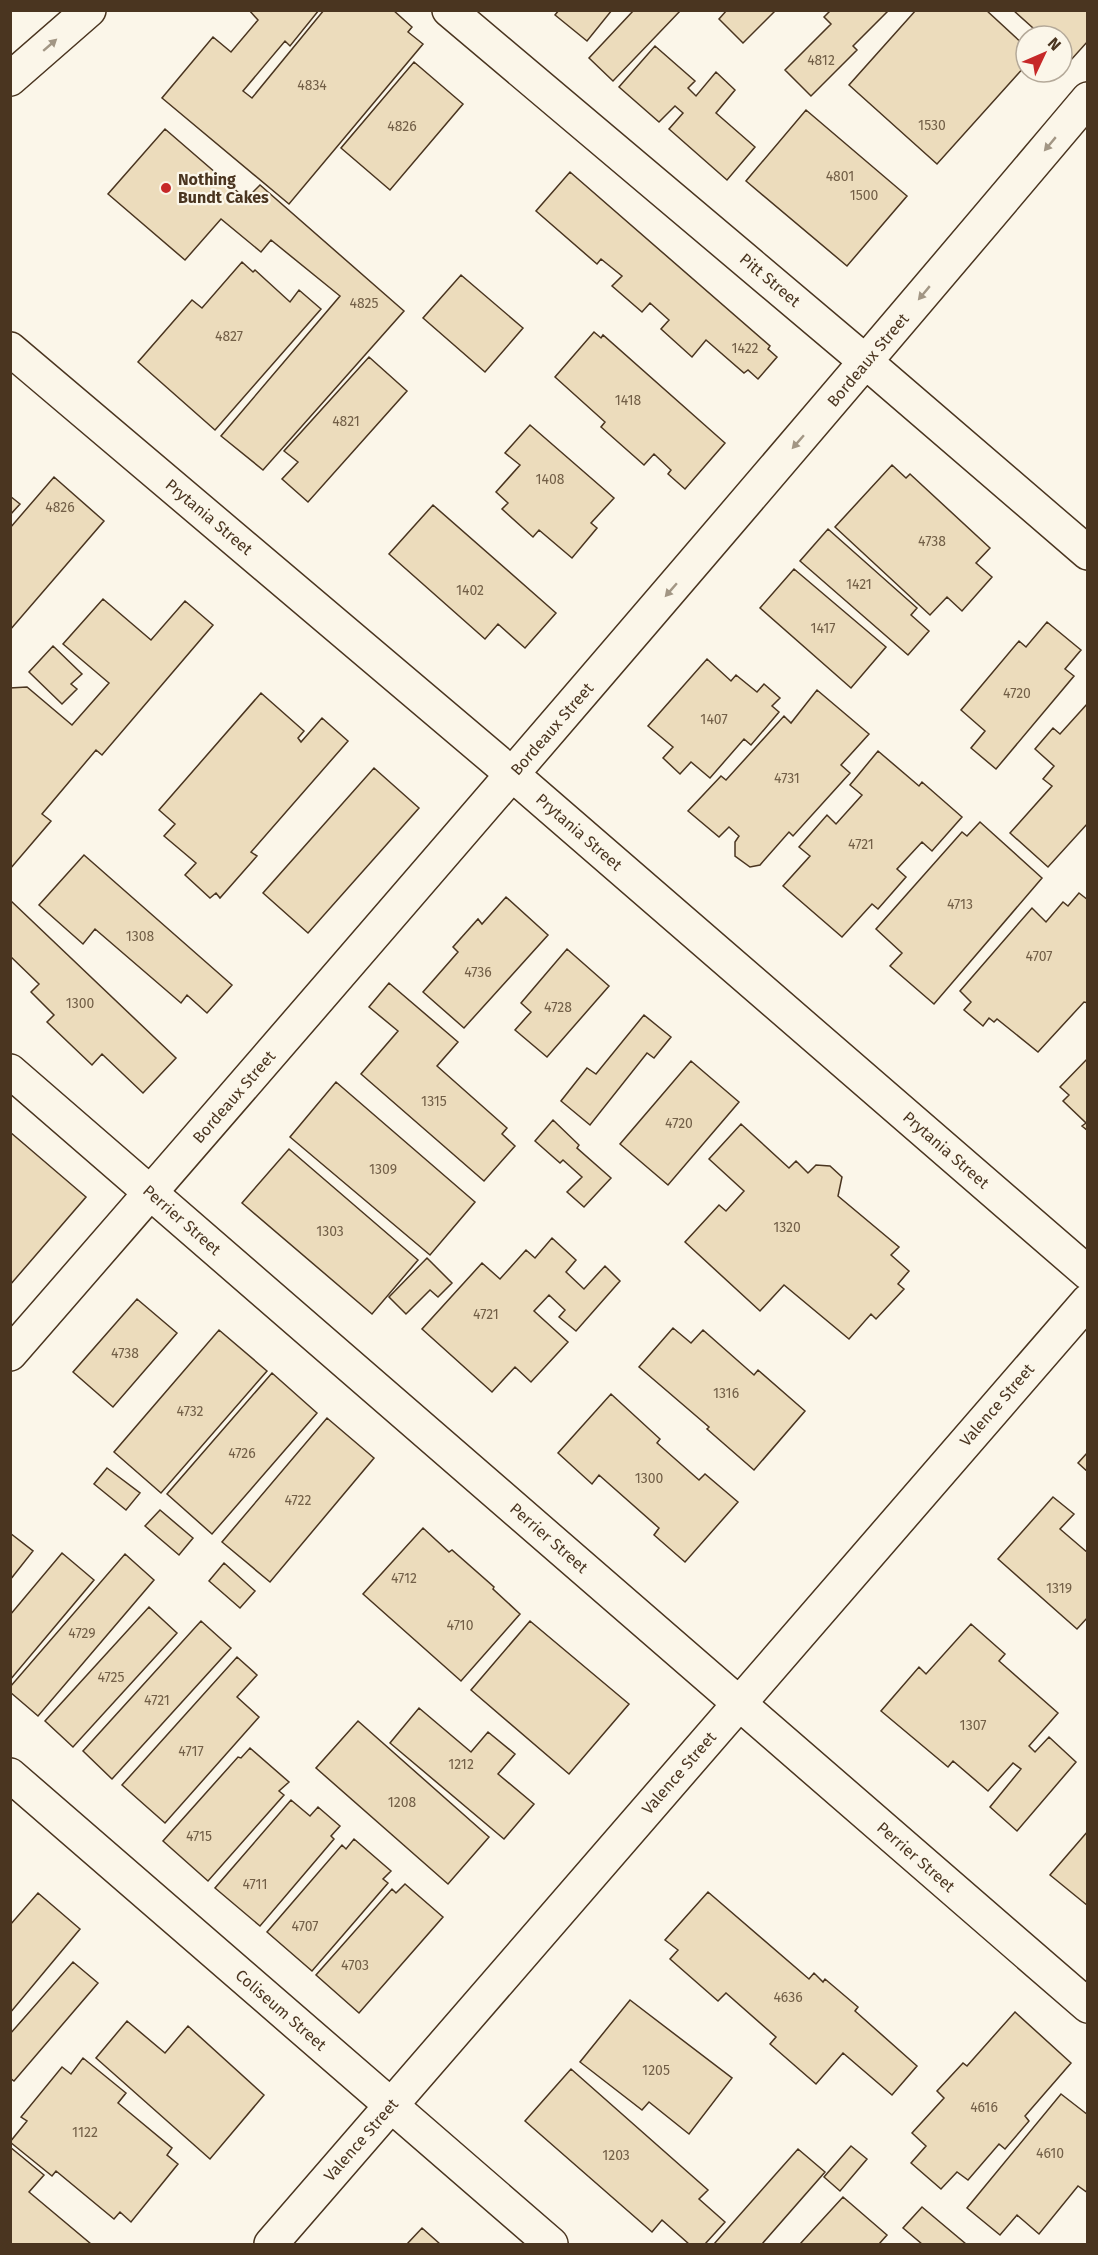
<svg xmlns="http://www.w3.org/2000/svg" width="1098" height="2255" font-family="'Fira Sans',sans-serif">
<rect width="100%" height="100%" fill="#fbf6e9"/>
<!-- building -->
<path fill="#ecdcbc" stroke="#4a3520" stroke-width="1.5" d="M319 10 290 46 285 41 243 91 252 98 324 10H393L412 27 408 32 423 44 289 204 162 98 213 37 231 52 258 20 249 10Z
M559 10H612L587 41 555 15Z
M634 10H681L613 81 589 58Z
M727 10H776L743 43 719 19Z
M831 10H889L853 46 857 50 811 96 785 70 831 24 824 17Z
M916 10H986L1026 47V65L937 164 849 85Z
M1013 10H1088V41L1070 61 1062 54V36H1042Z
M655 46 695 81 688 88 696 96 716 72 735 90 716 113 755 147 727 180 669 129 683 113 675 106 659 122 619 87Z
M414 62 463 104 390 190 341 148Z
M806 110 907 196 847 266 746 181Z
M165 129 246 199 260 185 404 311 263 470 221 436 340 296 271 240 261 252 221 219 185 260 108 194Z
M570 172 770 346 768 349 777 357 758 379 748 370 744 373 706 340 692 357 661 329 669 320 650 303 642 312 612 286 622 276 601 259 597 264 536 211Z
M242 262 253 272 255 270 290 302 299 290 321 309 215 430 138 362 192 300 202 308Z
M461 275 523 328 485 372 423 318Z
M594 332 601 338 603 335 725 443 685 489 668 474 671 470 654 454 644 465 601 427 605 422 555 377Z
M369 357 407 391 308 502 282 479 298 462 284 451Z
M530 425 614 498 591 523 597 528 572 558 539 530 533 537 502 509 508 503 496 492 520 465 505 453Z
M892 465 906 478 910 474 990 548 976 563 992 577 962 611 947 597 930 615 835 527Z
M54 477 104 521 10 630V528Z
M10 496 20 504 10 515Z
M433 505 556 613 525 648 498 624 485 639 389 554Z
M828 529 917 608 911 615 929 631 908 655 800 561Z
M794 569 886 647 851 688 760 608Z
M103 599 151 640 185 601 213 625 102 755 96 750 42 814 51 821 10 869V688L27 687 72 725 109 683 63 644Z
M1047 622 1081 650 1065 669 1074 676 996 769 971 748 985 731 961 710 1019 641 1026 647Z
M53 646 82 674 71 684 77 689 62 704 29 672Z
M707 659 731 681 736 675 757 692 764 684 780 698 772 706 779 712 751 745 744 739 710 778 691 762 680 774 663 758 673 747 648 726Z
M817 690 869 734 841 765 850 773 793 836 789 832 760 865 750 867 735 856V842L739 836 729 827 719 837 688 811 721 776 726 780 784 716 791 723Z
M261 693 304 731 298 738 301 742 322 718 348 741 251 852 257 856 220 898 216 893 210 898 185 875 196 863 164 836 175 824 159 810Z
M1088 703V823L1048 867 1010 833 1052 786 1043 779 1054 766 1035 749 1053 728 1060 734Z
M878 751 919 786 922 782 962 817 932 851 922 842 897 869 906 877 878 909 872 904 842 937 783 886 810 856 799 847 827 815 836 824 862 795 850 785Z
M374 768 419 808 308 933 263 893Z
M980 822 1042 878 934 1004 890 966 902 953 876 929 962 832 967 836Z
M84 855 232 985 207 1013 187 995 181 1003 95 929 83 944 39 905Z
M1079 893 1088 900V1003L1084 1002 1038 1052 997 1019 994 1022 989 1018 983 1026 964 1010 971 1002 960 991 1032 908 1046 922 1063 902 1068 906Z
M506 897 548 935 464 1028 423 992 458 952 453 947 478 919 482 924Z
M10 900 176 1058 143 1093 102 1054 92 1065 47 1022 54 1015 31 992 39 984 10 956Z
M567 949 609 986 547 1057 515 1030 531 1012 521 1003Z
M389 983 458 1042 437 1066 507 1128 502 1134 515 1146 484 1181 361 1074 398 1031 369 1007Z
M644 1015 671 1037 654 1058 647 1053 590 1125 561 1101 587 1068 596 1074Z
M1088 1058V1131L1082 1126 1086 1123 1063 1101 1069 1095 1060 1087Z
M691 1061 739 1102 668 1185 620 1144Z
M336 1082 475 1202 430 1255 290 1137Z
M553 1120 579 1145 577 1148 611 1178 584 1207 567 1192 582 1177 563 1160 560 1163 535 1141Z
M741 1124 789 1168 796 1161 808 1173 816 1165 830 1166 842 1177 838 1196 899 1247 891 1255 909 1271 898 1284 904 1289 876 1319 871 1314 849 1339 784 1285 760 1311 685 1242 719 1205 726 1211 744 1191 709 1159Z
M10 1132 86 1197 10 1285Z
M289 1149 418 1260 372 1314 242 1203Z
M552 1238 576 1260 566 1272 584 1289 605 1266 620 1281 576 1331 559 1317 565 1310 549 1295 534 1311 568 1342 531 1382 515 1367 492 1392 422 1329 482 1263 500 1279 526 1250 535 1258Z
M427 1258 452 1283 438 1297 430 1290 406 1314 389 1297Z
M137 1299 177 1333 113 1407 73 1372Z
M673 1328 691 1343 703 1330 754 1375 758 1370 805 1411 754 1470 707 1429 709 1427 639 1367Z
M219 1330 267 1371 161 1493 114 1452Z
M272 1373 317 1413 212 1534 167 1494Z
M611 1394 660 1439 657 1443 699 1480 705 1474 738 1502 685 1562 654 1535 659 1528 599 1475 592 1484 558 1453Z
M327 1418 374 1458 270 1582 222 1542Z
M1088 1452V1472L1078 1463Z
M107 1468 140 1493 126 1510 94 1484Z
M1053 1497 1074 1514 1060 1529 1088 1553V1617L1077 1629 998 1559Z
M160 1510 193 1538 179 1555 145 1526Z
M423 1528 449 1552 452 1550 494 1587 493 1589 520 1614 461 1681 363 1594Z
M10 1533 33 1551 10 1580Z
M62 1553 94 1580 10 1680V1615Z
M125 1554 154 1580 38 1716 10 1692V1687Z
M224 1563 255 1591 240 1608 209 1581Z
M149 1607 177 1633 73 1747 45 1721Z
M201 1621 231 1648 112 1779 83 1751Z
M530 1621 629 1704 569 1774 471 1690Z
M971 1624 1005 1654 999 1661 1058 1713 1029 1746 1035 1752 1049 1737 1076 1762 1017 1831 990 1807 1021 1769 1013 1763 988 1791 953 1761 948 1767 881 1711 919 1667 926 1674Z
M237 1657 257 1675 237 1697 259 1717 165 1823 122 1785Z
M419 1708 471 1752 488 1732 515 1754 498 1774 534 1804 504 1839 390 1743Z
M358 1721 489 1837 448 1884 316 1768Z
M250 1748 289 1782 279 1791 284 1795 208 1881 163 1841 238 1757 241 1758Z
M291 1800 310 1816 318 1807 340 1826 331 1836 334 1839 260 1926 215 1888Z
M1088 1831V1906L1050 1875Z
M354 1839 391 1871 383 1879 388 1883 312 1971 267 1932 342 1845 346 1849Z
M405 1884 443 1917 359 2013 316 1975 392 1889 396 1893Z
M708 1892 809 1979 814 1973 823 1982 825 1979 858 2007 855 2011 917 2066 892 2095 843 2053 816 2084 770 2044 776 2037 726 1993 718 2001 670 1959 678 1950 665 1940Z
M38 1893 80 1929 10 2013V1925Z
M73 1962 98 1983 14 2081 10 2078V2034Z
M630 2000 732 2078 689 2134 649 2102 642 2110 580 2062Z
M1015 2012 1071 2063 1025 2116 1029 2121 1005 2149 999 2144 968 2180 957 2172 941 2189 911 2163 926 2146 912 2133 944 2098 937 2091 963 2063 967 2066Z
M127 2021 165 2053 188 2026 264 2095 210 2159 96 2058Z
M83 2058 126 2093 118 2103 172 2148 167 2155 178 2164 131 2222 120 2212 114 2219 56 2171 52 2176 10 2142 27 2121 21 2117 62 2067 71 2074Z
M571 2069 708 2190 699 2199 725 2222 705 2244H689L662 2220 652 2232 525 2121Z
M1061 2094 1088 2115V2193L1078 2186 1039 2234 1017 2215 1000 2235 967 2208Z
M851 2146 867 2159 840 2191 824 2177Z
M10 2147 44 2175 29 2192 91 2244H10Z
M798 2149 825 2172 762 2244H714Z
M843 2197 887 2235 879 2244H800Z
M922 2207 966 2244H922L903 2228Z
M422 2228 440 2244H407Z"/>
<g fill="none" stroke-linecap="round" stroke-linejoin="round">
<!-- minor casing -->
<g stroke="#4a3520" stroke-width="36">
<path id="minor" d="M449 10 866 362 1088 553
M10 79 89 10
M10 349 513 775 1088 1273
M10 1071 1088 2006
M10 1354C372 938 732 521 1088 99
M10 1775 551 2244
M271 2244 1088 1301"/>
</g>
<!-- minor -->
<use href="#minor" stroke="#fbf6e9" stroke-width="33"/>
</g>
<!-- one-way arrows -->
<defs><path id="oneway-solid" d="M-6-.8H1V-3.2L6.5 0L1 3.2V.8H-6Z" transform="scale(1.5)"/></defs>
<g fill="#a29684">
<use href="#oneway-solid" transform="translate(50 45) rotate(-41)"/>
<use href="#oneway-solid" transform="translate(1050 144) rotate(130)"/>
<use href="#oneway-solid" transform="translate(924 293) rotate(130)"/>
<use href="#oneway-solid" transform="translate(798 442) rotate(131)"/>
<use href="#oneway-solid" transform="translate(671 590) rotate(131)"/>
</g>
<!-- markers -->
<circle fill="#c62828" stroke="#fbf6e9" stroke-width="2" cx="166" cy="188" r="6"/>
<g text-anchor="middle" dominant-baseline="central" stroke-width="4.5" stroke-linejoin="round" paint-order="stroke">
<!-- number labels -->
<g font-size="14" fill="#725f47">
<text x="821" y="60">4812</text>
<text x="312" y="85">4834</text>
<text x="932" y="125">1530</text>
<text x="402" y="126">4826</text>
<text x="840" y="176">4801</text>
<text x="864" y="195">1500</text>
<text x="364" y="303">4825</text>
<text x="229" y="336">4827</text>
<text x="745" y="348">1422</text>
<text x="628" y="400">1418</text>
<text x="346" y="421">4821</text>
<text x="550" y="479">1408</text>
<text x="60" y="507">4826</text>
<text x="932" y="541">4738</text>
<text x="859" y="584">1421</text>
<text x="470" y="590">1402</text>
<text x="823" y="628">1417</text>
<text x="1017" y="693">4720</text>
<text x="714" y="719">1407</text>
<text x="787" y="778">4731</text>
<text x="861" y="844">4721</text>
<text x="960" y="904">4713</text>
<text x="140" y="936">1308</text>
<text x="1039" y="956">4707</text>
<text x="478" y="972">4736</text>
<text x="80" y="1003">1300</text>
<text x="558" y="1007">4728</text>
<text x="434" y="1101">1315</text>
<text x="679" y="1123">4720</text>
<text x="383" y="1169">1309</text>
<text x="787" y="1227">1320</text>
<text x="330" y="1231">1303</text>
<text x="486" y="1314">4721</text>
<text x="125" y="1353">4738</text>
<text x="726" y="1393">1316</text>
<text x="190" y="1411">4732</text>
<text x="242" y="1453">4726</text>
<text x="649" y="1478">1300</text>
<text x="298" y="1500">4722</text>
<text x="404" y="1578">4712</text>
<text x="1059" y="1588">1319</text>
<text x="460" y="1625">4710</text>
<text x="82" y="1633">4729</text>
<text x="111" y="1677">4725</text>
<text x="157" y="1700">4721</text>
<text x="973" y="1725">1307</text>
<text x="191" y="1751">4717</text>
<text x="461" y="1764">1212</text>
<text x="402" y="1802">1208</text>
<text x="199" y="1836">4715</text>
<text x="255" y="1884">4711</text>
<text x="305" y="1926">4707</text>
<text x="355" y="1965">4703</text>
<text x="788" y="1997">4636</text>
<text x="656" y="2070">1205</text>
<text x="984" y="2107">4616</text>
<text x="85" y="2132">1122</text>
<text x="1050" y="2153">4610</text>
<text x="616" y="2155">1203</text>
</g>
<!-- poi labels -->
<g font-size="16" font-weight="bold" fill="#4a3520" stroke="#fbf6e9" text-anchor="start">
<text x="178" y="179">Nothing<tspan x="178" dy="18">Bundt Cakes</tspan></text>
</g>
<!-- street labels -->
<g font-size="16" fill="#4a3520" stroke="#fbf6e9">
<text transform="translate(770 280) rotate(40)">Pitt Street</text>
<text transform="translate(868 360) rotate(-50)">Bordeaux Street</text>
<text transform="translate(209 517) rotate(40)">Prytania Street</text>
<text transform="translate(552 729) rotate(-49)">Bordeaux Street</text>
<text transform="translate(579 832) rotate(41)">Prytania Street</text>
<text transform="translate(234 1097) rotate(-49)">Bordeaux Street</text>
<text transform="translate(946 1150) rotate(41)">Prytania Street</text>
<text transform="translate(182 1220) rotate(41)">Perrier Street</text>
<text transform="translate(997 1405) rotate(-49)">Valence Street</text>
<text transform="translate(549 1538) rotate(41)">Perrier Street</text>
<text transform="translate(679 1773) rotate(-49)">Valence Street</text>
<text transform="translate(916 1857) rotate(41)">Perrier Street</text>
<text transform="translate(281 2010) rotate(41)">Coliseum Street</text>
<text transform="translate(361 2140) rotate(-49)">Valence Street</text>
</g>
</g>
<!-- border -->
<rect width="1098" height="2255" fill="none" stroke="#4a3520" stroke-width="24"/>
<!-- north arrow -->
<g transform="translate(1044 54) rotate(46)"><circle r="28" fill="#fbf6e9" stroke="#b4a999" stroke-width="1.5"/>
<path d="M0-4.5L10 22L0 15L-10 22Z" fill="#c62828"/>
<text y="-9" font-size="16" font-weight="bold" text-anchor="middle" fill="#4a3520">N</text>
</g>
</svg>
